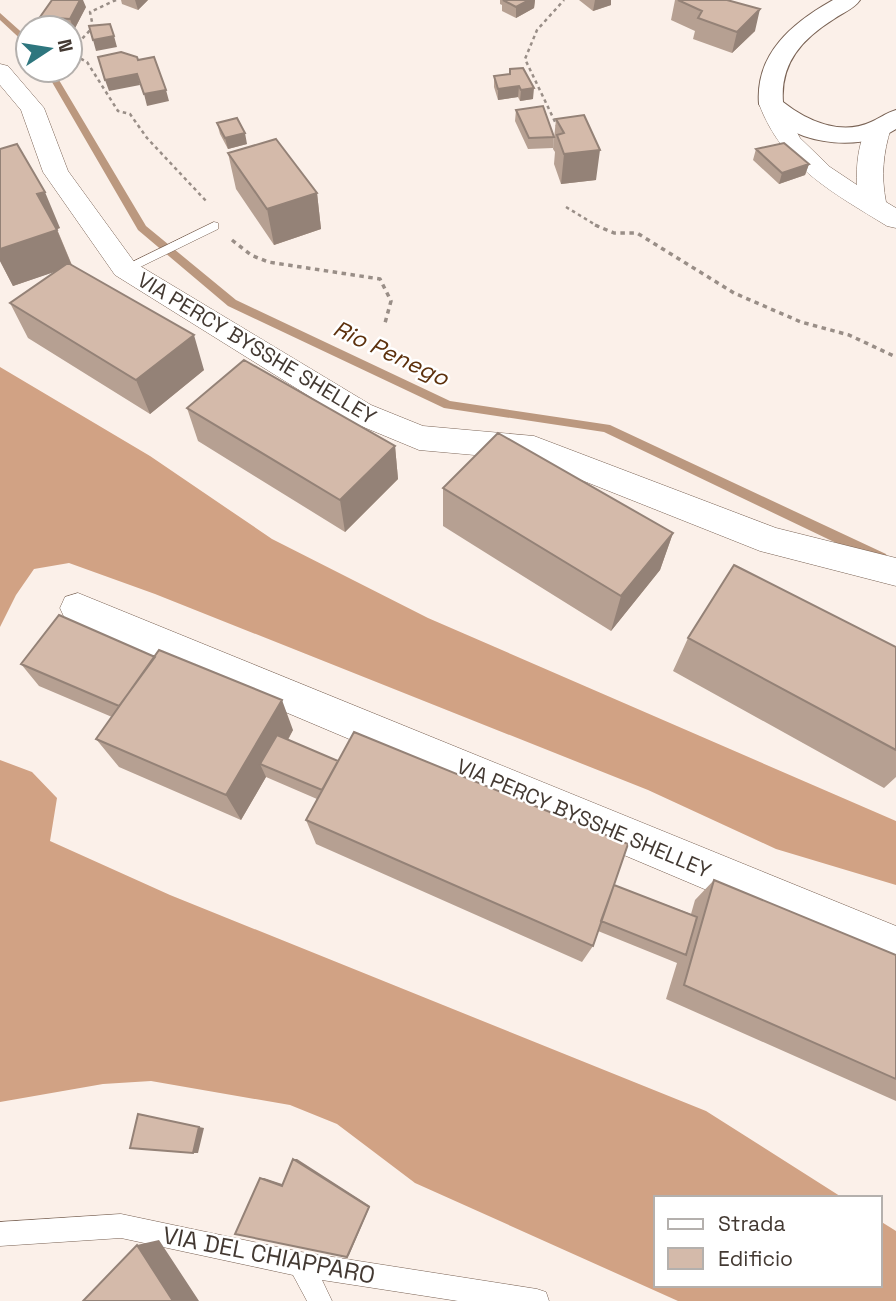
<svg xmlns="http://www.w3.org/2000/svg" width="896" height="1301" font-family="'Space Grotesk',sans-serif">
<rect width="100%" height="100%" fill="#fbf0e9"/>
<!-- forest -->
<path fill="#d1a284" d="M0 367 150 456 272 539 428 618 896 821V885L776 849 648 790 155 594 69 563 34 569 16 595 0 627Z
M0 760 32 772 57 798 50 841 170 895 706 1111 843 1198H656V1285H880V1221L896 1231V1301H678L415 1183 337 1124 290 1105 151 1081 103 1084 0 1102Z"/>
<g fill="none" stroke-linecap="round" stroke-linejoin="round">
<!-- stream -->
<path fill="#bb987f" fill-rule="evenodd" d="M0 13 28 38V46L0 20Z
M45 70H53L146 226 236 300 450 401 610 425 886 554 888 558 886 562H876L604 432 444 408 228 306 138 230Z"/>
<!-- lane casing -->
<g stroke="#796254" stroke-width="1">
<path id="lane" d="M214 222 218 223V229L130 272H120L118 269Z
M121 1214 301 1252 537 1289 546 1292 549 1301H458L322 1280 332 1301H307L293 1275 121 1238 0 1246V1222Z"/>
</g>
<!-- street casing -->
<g stroke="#796254" stroke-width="1">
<path id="street" d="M0 64 8 66 44 108 68 171 135 263 371 405 423 426 534 436 776 528 896 558V586L760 551 531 460 419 450 349 421 115 275 43 172 21 110 0 85Z
M771 97 779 99 800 138 830 167 857 185C856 165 858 140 870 123L879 121 888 123 891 128C883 153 881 176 886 202L896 208V228L887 226C832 192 783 167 759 104L763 99Z
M78 593 896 926V970L65 619 60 608 65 597Z"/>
</g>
<!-- secondary casing -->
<g stroke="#796254" stroke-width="2">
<path id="secondary" d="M833 0H860C854 9 842 13 834 19 802 39 780 63 783 102 807 121 841 136 871 122 880 118 886 113 896 110V129C857 155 786 143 759 104 755 54 792 23 833 0Z"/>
</g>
<!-- path-far1 -->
<path stroke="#998e87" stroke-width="2.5" stroke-dasharray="3.5 3.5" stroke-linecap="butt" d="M116 0 90 12 93 27 80 41 76 56 87 62 118 111 130 114 147 138 207 202
M558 128 525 59 537 30 564 0
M566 207 599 227"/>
<!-- path -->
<path stroke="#998e87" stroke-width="3.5" stroke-dasharray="4.5 4.5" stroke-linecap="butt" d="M595 225 614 233H637L734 293 801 322 849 335 896 357
M232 240 251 255 268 262 380 279 391 301 385 323"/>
<!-- lane -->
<use href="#lane" fill="#fff" fill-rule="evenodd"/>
<!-- street -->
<use href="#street" fill="#fff" fill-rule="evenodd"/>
<!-- secondary -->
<use href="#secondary" fill="#fff" fill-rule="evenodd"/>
</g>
<!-- wall -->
<path fill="#b6a092" d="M121 0H148L138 10 122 4Z
M500 0H535L534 8 516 18 502 11V5L500 4Z
M579 0H611V5L593 11Z
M675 0H727L755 31 732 53 693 39 695 31 671 20Z
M86 7 74 30H70V28H44L40 17Z
M510 69 533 99 520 101 518 97 498 100 494 87V76L509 75Z
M516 110 554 137 553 148 528 149 515 121Z
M556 119 596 180 561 184 554 164 555 152 553 149Z
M217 123 247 144 228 149 220 134Z
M0 149 60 228 57 229 72 265 204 370 150 414 28 338 10 303 56 271 13 286 0 261Z
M756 149 809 164 805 175 779 184 753 160Z
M228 153 317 193 321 229 274 245 236 189Z
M187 408 395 446 398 479 345 532 198 441Z
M443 488 673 533 660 570 611 631 443 526Z
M688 638 896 647V777L884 788 673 671Z
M21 664 293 730 288 740 614 885 691 914 695 900 714 880 896 955V1101L666 999 677 963 598 931 593 946 582 962 316 844 306 820 317 799 266 777 241 820 119 767 96 739 112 717 39 686Z"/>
<!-- shaded-wall -->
<path fill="#948277" d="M80 0H83L86 7 74 30 70 19Z
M135 0H148L138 10Z
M529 0H535L534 8 516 18V7Z
M595 0H611V5L593 11Z
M760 9 755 31 732 53 737 32Z
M114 36 117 47 96 51 93 40Z
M137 74 140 85 109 91 105 80Z
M519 86 518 97 498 100V89Z
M534 88 533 99 520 101 521 90Z
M166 90 169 101 147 106 144 94Z
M245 133 247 144 228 149 225 138Z
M600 150 596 180 561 184 564 154Z
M809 164 805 175 779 184 782 173Z
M45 192 60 228 52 231 37 194Z
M317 193 321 229 274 245 267 209Z
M57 230 72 266 13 286 0 261V249Z
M194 335 204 370 150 414 136 380Z
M395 446 398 479 345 532 340 500Z
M673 533 660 570 611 631 621 596Z
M282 700 293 730 271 769 260 764 266 777 241 820 226 795Z
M199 1127 204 1128 198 1153H193Z
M293 1159H297L370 1206 349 1255 347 1257Z
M260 1178H264L285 1185 282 1186Z
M159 1240 199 1301H173L137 1245Z"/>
<!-- building -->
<path fill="#d4baaa" stroke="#948277" stroke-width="2" d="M52 0H80L70 19 40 17Z
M503 0H529L516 7Z
M678 0H727L760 9 737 32 698 18 702 11Z
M110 24 114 36 93 40 89 26Z
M121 52 137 57 138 60 154 57 166 90 144 94 137 74 105 80 98 57Z
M523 68 534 88 521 90 519 86 498 89 494 76 510 74V69Z
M543 106 554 137 529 138 516 110Z
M584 115 600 150 564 154 557 135 564 133 556 119Z
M237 118 245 133 225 138 217 123Z
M276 139 317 193 267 209 228 153Z
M784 143 809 164 782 173 756 149Z
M17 144 45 192 37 194 57 230 0 249V149Z
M68 263 194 335 136 380 10 303Z
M244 360 395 446 340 500 187 408Z
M498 433 673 533 621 596 443 488Z
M734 565 896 647V750L688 638Z
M59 615 155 657 119 706 21 664Z
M159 650 282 700 226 795 96 739Z
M354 732 628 844 593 946 306 820Z
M277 735 338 761 322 790 260 764Z
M714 880 896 955V1079L684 985Z
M614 885 697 917 686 955 601 921Z
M138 1114 199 1127 193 1153 130 1148Z
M293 1159 369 1207 347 1257 235 1234 260 1178 282 1186Z
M137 1245 173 1301H83Z"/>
<g text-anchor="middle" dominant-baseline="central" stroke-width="5" stroke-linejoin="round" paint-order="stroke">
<!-- street labels -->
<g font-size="21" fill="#433932" stroke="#fff">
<text transform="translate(257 348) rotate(31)">VIA PERCY BYSSHE SHELLEY</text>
<text transform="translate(584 818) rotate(23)">VIA PERCY BYSSHE SHELLEY</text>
</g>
<!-- water labels -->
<g font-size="23" font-style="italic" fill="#5d310d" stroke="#fff">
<text transform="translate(391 353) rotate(25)">Rio Penego</text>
</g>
<!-- near-street labels -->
<g font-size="24" fill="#433932" stroke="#fff">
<text transform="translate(269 1255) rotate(11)">VIA DEL CHIAPPARO</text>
</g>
</g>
<!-- legend -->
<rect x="654" y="1196" width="228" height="91" fill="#ffffff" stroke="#b4b0ad" stroke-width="2"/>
<rect x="668" y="1219" width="35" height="10" fill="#ffffff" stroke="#b4b0ad" stroke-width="2"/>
<text x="718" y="1231" font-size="21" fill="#433932">Strada</text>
<rect x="668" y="1248" width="35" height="21" fill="#d4baaa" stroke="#b4b0ad" stroke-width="2"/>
<text x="718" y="1266" font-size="21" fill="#433932">Edificio</text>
<!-- north arrow -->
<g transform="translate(49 49) rotate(78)"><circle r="33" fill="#ffffff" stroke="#b4b0ad" stroke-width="2"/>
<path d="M0-5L12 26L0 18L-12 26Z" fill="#2e767e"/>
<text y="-10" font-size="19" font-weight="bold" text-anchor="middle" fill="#433932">N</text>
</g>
</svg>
